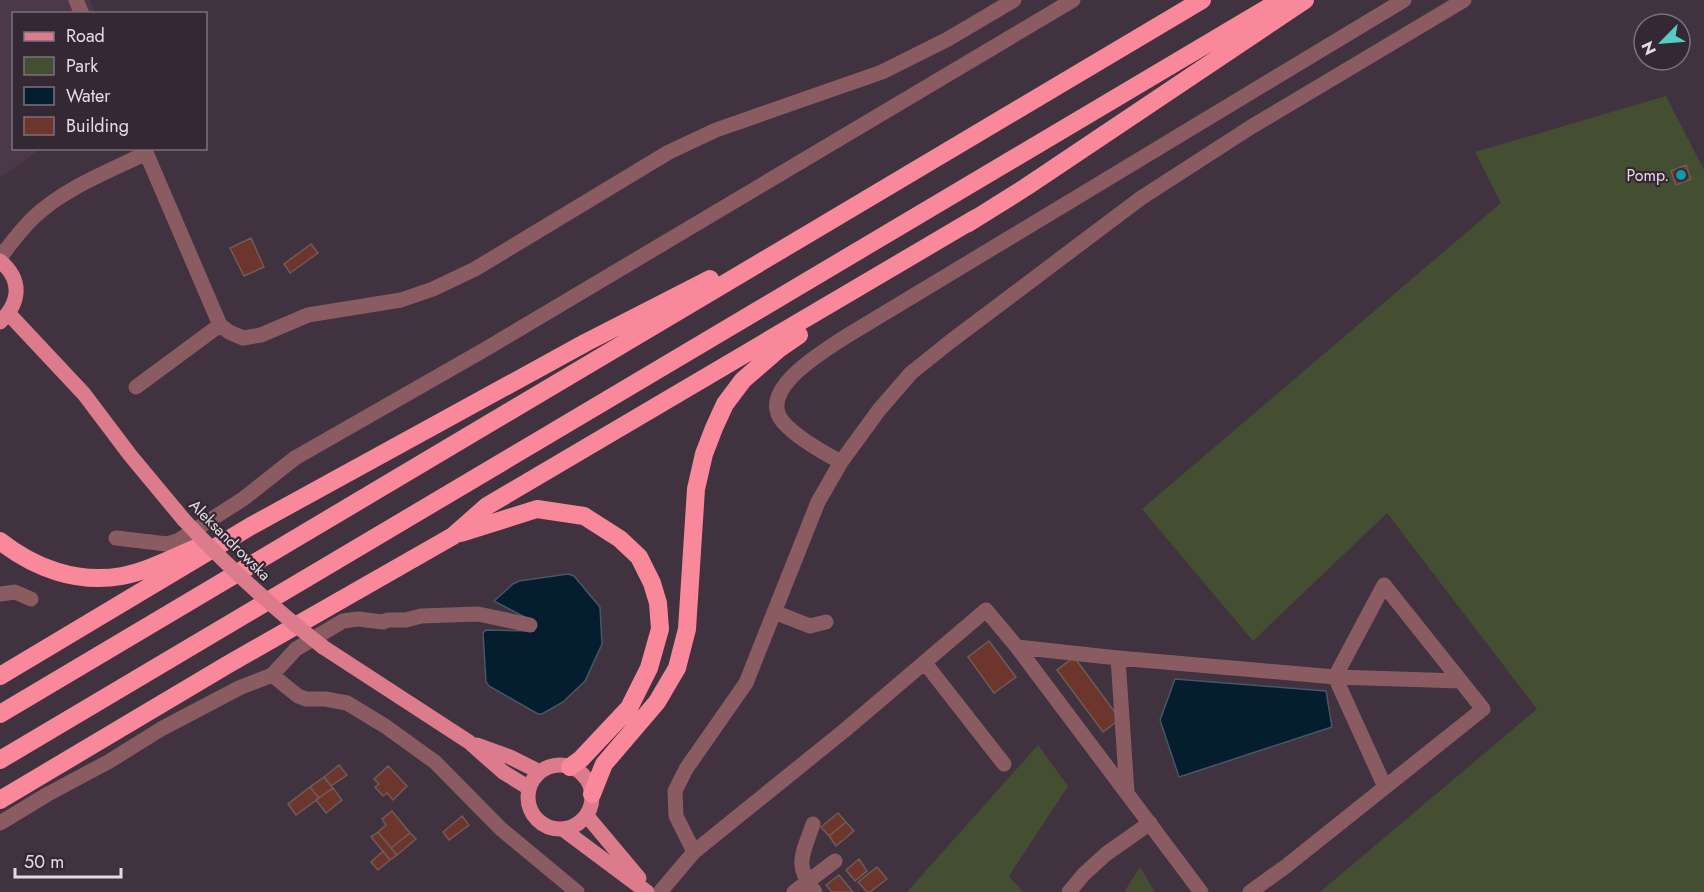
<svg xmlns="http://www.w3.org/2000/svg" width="1704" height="892" font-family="Jost,sans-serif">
<rect width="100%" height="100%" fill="#40323f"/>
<!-- built -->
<path fill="#4b384a" d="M0 0H90L95 13 14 14V148L40 149 0 178Z"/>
<!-- green -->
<path fill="#444f31" d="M1666 96 1704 170V892H1320L1537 709 1387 513 1253 641 1142 509 1501 203 1475 152Z
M1038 745 1068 786 1009 876 1023 892H907Z
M1140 867 1155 892H1124Z"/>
<!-- water -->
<path fill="#041e30" stroke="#475766" stroke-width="1.5" d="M568 574 574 576 600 607 602 644 585 681 563 702 542 714H538L489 686 486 682 483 633 486 630 534 631 536 623 494 601 513 584 519 581Z
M1175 679 1326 691 1332 727 1179 777 1160 720Z"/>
<!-- building -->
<path fill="#6d362d" stroke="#715b57" stroke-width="1.5" d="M1686 165 1691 179 1676 185 1671 171Z
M251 238 264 267 244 276 230 248Z
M311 244 318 253 290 273 284 264Z
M989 641 1016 677 994 693 968 657Z
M1074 657 1120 719 1103 732 1057 670Z
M339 765 347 775 331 786 324 777Z
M388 766 407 786 393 800 387 793 383 796 375 787 379 784 374 779Z
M324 777 333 788 319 798 310 787Z
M310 787 319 798 296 815 288 804Z
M333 788 342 800 326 813 316 800Z
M392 811 410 833 391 848 378 832 386 825 382 819Z
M838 813 846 822 829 836 821 827Z
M462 816 469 825 449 840 443 832Z
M846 822 854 831 836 846 829 836Z
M378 832 397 855 390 860 371 837Z
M410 833 416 839 397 855 391 848Z
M383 851 390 860 378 870 371 862Z
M859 859 867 871 855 881 846 870Z
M877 867 887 879 870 892H867L858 882Z
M839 875 853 892H832L826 885Z"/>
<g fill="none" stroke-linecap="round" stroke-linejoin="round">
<!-- minor -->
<path stroke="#8b5b62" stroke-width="15" d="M76 0 82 14
M144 148 220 325 229 332 243 338 261 335 308 315 401 300 433 289 475 269 669 152 716 130 882 72 948 39 1014 0
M0 258C10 244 21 230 33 218 64 188 108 172 146 153
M136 387 220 325
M841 462C822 452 797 438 783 422 756 390 823 352 845 337L1404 0
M116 538 167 544 179 540 243 499 295 458 484 350 1073 0
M0 594 15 592 31 599
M774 612 810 626 826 622
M1017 647 1118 658 1335 677 1460 681
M1118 658 1127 793
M925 663 1004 764
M272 675 298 696 306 699H325L347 703 385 726 435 762 501 829 577 892
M0 823 48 794 108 762 161 729 239 688 272 675 296 649 343 621 358 619 383 622 388 620H406L421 616 478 614 530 625
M813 824C803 854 793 865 815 892
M694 852 676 816 675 791 686 769 746 683 818 502 841 462 879 410 911 373 951 341 1141 198 1251 127 1464 0
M660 892 694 852 705 843 845 730 986 610 1017 647 1201 892
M794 892 835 861
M1069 892 1084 874 1106 854 1150 823
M1250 892 1285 867 1483 709 1384 585 1335 677 1385 787"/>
<!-- major -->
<path stroke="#db7b8b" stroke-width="15" d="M0 261C23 280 20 303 0 322
M9 314 84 394 130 455 184 520
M323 647 469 742 503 772 529 788
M477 745 510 757 540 772
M528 797a32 32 0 1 1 64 0a32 32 0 1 1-64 0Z
M587 816 639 878
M564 830 647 892"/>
<!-- highway -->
<path stroke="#fa889b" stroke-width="18" d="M967 224 1026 187 1305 0
M461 533 537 509 584 516 620 539 639 557 652 583 658 603 660 629 649 668 629 708 581 759 570 767
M0 541C34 568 77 584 122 576 148 571 172 558 196 548
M0 676 251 526 585 343 710 279
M0 714 1202 0
M0 760 1281 0
M592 794 604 764 657 702 677 668 687 629 696 489 704 454 714 428 725 404 743 380 780 348 799 335
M0 800 227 665 453 536 487 506 976 218"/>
<!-- major-bridge -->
<path stroke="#db7b8b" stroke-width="15" d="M184 520C227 566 273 608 323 647"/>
</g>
<!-- markers -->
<circle fill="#0f9aa8" stroke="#352835" stroke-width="2" cx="1681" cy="175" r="6"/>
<g text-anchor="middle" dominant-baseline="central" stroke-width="4.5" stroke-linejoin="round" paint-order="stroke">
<!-- poi labels -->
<g font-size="16" fill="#e4dbe3" stroke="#352835" text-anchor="end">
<text x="1669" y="175">Pomp.</text>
</g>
<!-- street labels -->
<g font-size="16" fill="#e4dbe3" stroke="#352835">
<text transform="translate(230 540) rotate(45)">Aleksandrowska</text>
</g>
</g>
<!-- legend -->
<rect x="12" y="12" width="195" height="138" fill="#352835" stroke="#7b707b" stroke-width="1.5"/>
<rect x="24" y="32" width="30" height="9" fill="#db7b8b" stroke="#7b707b" stroke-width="1.5"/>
<text x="66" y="42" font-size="18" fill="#e4dbe3">Road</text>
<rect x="24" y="57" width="30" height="18" fill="#444f31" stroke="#7b707b" stroke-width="1.5"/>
<text x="66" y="72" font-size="18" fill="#e4dbe3">Park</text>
<rect x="24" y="87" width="30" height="18" fill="#041e30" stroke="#7b707b" stroke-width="1.5"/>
<text x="66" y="102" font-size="18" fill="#e4dbe3">Water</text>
<rect x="24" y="117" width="30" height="18" fill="#6d362d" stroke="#7b707b" stroke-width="1.5"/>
<text x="66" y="132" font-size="18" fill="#e4dbe3">Building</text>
<!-- north arrow -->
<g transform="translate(1662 42) rotate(245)"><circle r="28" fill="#352835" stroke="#7b707b" stroke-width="1.5"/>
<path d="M0-4.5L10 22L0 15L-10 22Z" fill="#54cdc7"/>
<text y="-9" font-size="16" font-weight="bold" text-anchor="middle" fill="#e4dbe3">N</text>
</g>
<!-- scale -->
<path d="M15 868v9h106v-9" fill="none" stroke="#e4dbe3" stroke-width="3"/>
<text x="24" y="868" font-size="18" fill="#e4dbe3" stroke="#352835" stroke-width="4.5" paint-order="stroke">50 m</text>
</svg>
